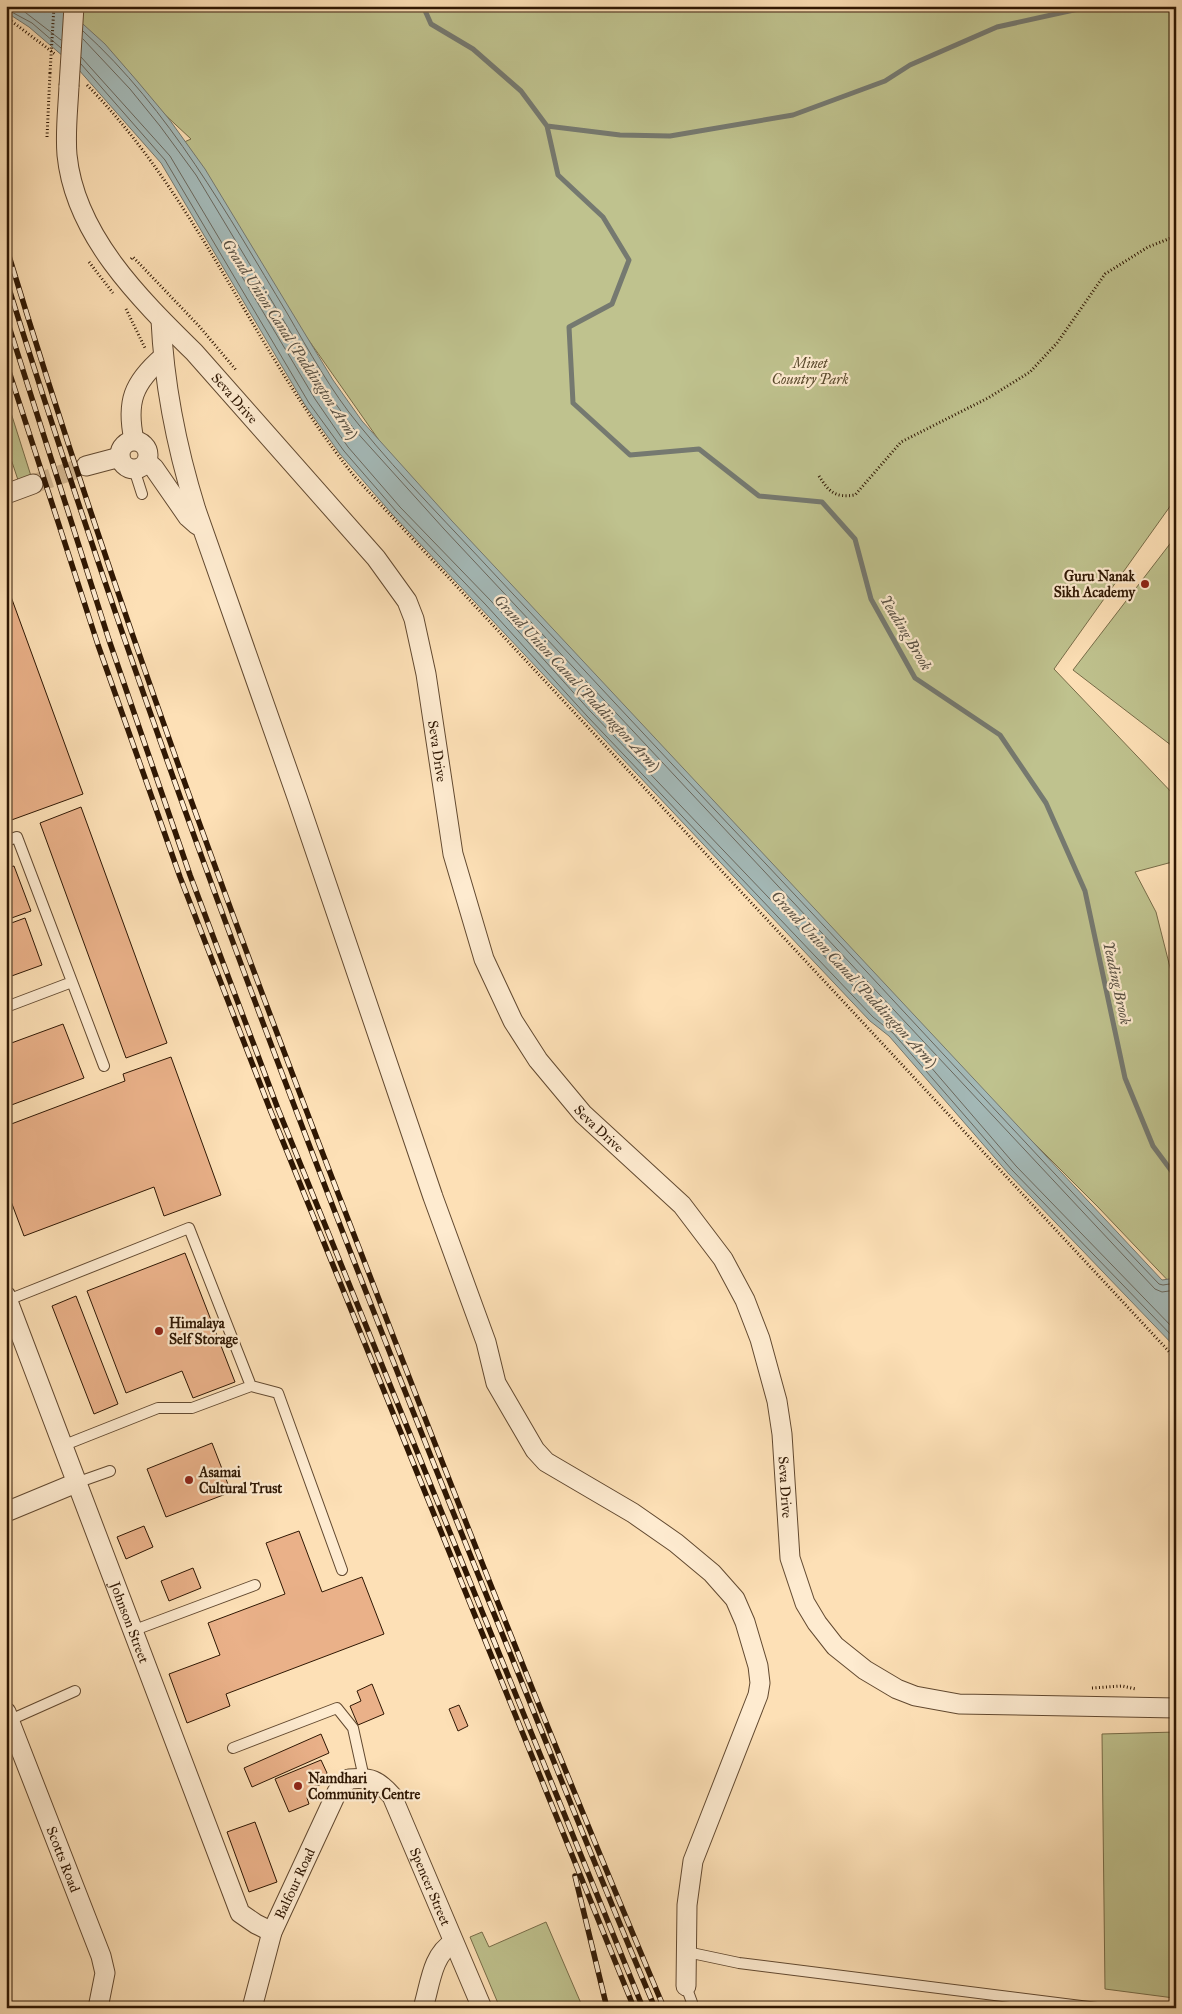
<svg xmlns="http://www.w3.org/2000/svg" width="1182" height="2014" font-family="'IM FELL Great Primer',serif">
<rect width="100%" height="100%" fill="#fde0b6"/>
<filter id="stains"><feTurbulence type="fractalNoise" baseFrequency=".004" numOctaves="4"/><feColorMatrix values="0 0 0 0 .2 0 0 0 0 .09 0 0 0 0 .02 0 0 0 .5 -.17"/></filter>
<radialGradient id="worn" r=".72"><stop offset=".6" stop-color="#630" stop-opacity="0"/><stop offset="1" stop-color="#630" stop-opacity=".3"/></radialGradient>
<!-- green -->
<path fill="#bfc28e" stroke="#776c48" d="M37 6H1176V498L1054 669 1176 797V861L1135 872 1156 912 1176 991 1171 1083 1176 1114V1289L1098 1207 944 1053 395 463 173 147 191 139 69 25Z
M6 397 31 476 18 480 6 444Z
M1176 536V749L1073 670Z
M1176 1732V2008H1174V1998L1105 1989 1102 1734Z
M546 1922 583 2008H500L470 1937 482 1932 489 1947Z"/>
<!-- water -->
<path fill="#a4bab9" stroke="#757970" d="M6 6H63L105 44 138 82 169 119 205 169 333 380 362 421 452 521 1162 1280 1176 1278V1348L1008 1173 889 1036 870 1021 818 966 392 514 340 454 305 405 161 163 78 69 29 27 6 12Z"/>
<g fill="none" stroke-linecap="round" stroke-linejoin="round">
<!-- shore -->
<path stroke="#6a685e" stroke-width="1" d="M17 6 61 40
M6 9 32 23 61 48
M83 31C170 110 227 214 287 313 309 351 331 391 359 425 403 479 452 528 499 579 571 656 643 733 715 810 864 967 1009 1127 1159 1284L1163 1285 1176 1283
M83 39 130 89 160 126 196 175 323 386 353 428 444 529 1155 1289 1162 1292 1176 1290
M81 57 170 156 315 399 348 447 400 507 491 601 591 712 878 1012 898 1029 1016 1166 1176 1331
M81 64 165 160 309 403 344 451 396 511 486 605 587 716 873 1017 893 1033 1012 1170 1176 1340"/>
<!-- stream -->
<path stroke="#757970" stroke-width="5" d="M423 6 431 24 473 49 521 91 547 126 558 175 603 217 629 260 612 304 569 327 573 403 630 455 699 449 759 496 822 502 855 539 871 599 915 678 1000 735 1046 803 1085 891 1125 1078 1153 1146 1176 1177
M547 126 620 135 670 136 793 115 885 81 910 65 997 27 1092 6"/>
</g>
<!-- building -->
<path fill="#eab189" stroke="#2f1703" d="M6 583 83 794 6 822Z
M81 807 167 1043 126 1058 40 823Z
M14 866 31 911 6 920V868Z
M25 918 42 965 6 978V925Z
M63 1024 84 1078 6 1107V1045Z
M171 1057 221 1195 164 1216 154 1187 24 1236 6 1188V1126L125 1081 123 1074Z
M185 1253 235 1382 193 1398 182 1371 126 1393 87 1291Z
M76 1296 118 1404 94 1414 52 1306Z
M212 1443 231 1492 166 1517 147 1469Z
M144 1526 153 1547 126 1559 117 1537Z
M299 1531 322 1592 362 1577 384 1634 226 1694 230 1706 187 1723 169 1674 220 1655 208 1623 285 1594 266 1543Z
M193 1568 201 1588 169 1601 161 1581Z
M372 1684 384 1714 358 1725 350 1706 361 1701 357 1691Z
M459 1705 468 1726 458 1731 449 1709Z
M321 1734 329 1753 252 1787 244 1768Z
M321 1760 327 1773 322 1784 314 1787 307 1798 309 1804 289 1812 275 1779Z
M255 1822 277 1882 249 1892 227 1832Z"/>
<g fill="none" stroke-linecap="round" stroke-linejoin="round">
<!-- street-tunnel -->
<path stroke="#d4b892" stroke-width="19" stroke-dasharray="19 9" stroke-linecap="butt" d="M33 484 86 466"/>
<!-- lane casing -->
<g stroke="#624930" stroke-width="12">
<path id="lane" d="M134 469 142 494
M6 841 17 837 104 1066
M6 1007 72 982
M8 1300 189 1228 251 1386
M62 1446 158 1408H192L251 1386 278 1393 342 1570
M76 1483 110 1471
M132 1631 255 1585
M10 1720 75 1691
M233 1748 337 1708 353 1728 364 1778
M687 1952 739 1963 1097 2008
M686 1986 694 2008"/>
</g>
<!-- street casing -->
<g stroke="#624930" stroke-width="21">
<g id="street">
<path id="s1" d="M69 86C68 109 65 132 67 155 75 235 139 298 194 352L376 558 407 601 414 619 426 674 453 854 484 959 513 1021 538 1060 583 1114 682 1205 723 1259 745 1300 760 1339 777 1401 782 1434 790 1558 805 1603 817 1623 835 1646 865 1670 897 1689 915 1696 959 1704 1176 1708"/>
<path d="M161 320C164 384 177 449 196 510L297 797 433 1197 486 1342 496 1383 535 1450 546 1462 633 1513 676 1543 712 1573 735 1599 745 1622 758 1666 760 1683 758 1695 693 1861 687 1905 686 1986"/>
<path d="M134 440C126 402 133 383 163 357"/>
<circle cx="134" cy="455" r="14"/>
<path d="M147 462 154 468 188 517 197 525"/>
<path d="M86 466 120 457"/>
<path d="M6 494 33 484"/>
<path id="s2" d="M6 1296 240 1913 256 1924 272 1932"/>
<path d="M6 1512 76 1483"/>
<path id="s3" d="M6 1712 101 1956 105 1973 98 2008"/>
<path id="s4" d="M252 2008 272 1932 337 1792 349 1779C371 1777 378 1780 392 1796L482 2008"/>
<path d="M423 2008C430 1986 432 1954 453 1943"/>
</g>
</g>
<!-- path -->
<path stroke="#2f1703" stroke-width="3" stroke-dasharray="1 2.5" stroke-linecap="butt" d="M6 17 55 54
M87 85C199 199 255 353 355 477L1176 1359
M47 137 50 73
M131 259 133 257 199 326 236 370
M89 262 113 293
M126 309 145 348
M819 476C829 492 835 498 855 495L901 442 988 398 1030 372 1057 343 1105 274 1148 247 1176 236
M1092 1688 1122 1686 1136 1689"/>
<!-- lane -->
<use href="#lane" stroke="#feebd0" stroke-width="10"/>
<!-- street -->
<use href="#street" stroke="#feebd0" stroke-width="19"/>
<!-- rail casing -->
<g stroke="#2f1703" stroke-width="5.5">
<path id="rail" d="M6 246C111 593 237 933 368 1271 463 1518 561 1764 664 2008
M6 279C146 728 314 1168 490 1604 545 1738 598 1874 655 2008
M6 317 109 640 190 875 278 1109 643 2008
M6 362 98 645 180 877 271 1112 634 2008
M575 1876 607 2008"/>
</g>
<!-- rail -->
<use href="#rail" stroke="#feebd0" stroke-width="4" stroke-dasharray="11" stroke-linecap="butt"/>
<!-- street-bridge casing -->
<g stroke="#624930" stroke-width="21" stroke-linecap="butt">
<path id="street-bridge" d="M69 86 74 6"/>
</g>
<!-- path-bridge -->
<path stroke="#2f1703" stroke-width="3" stroke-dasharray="1 2.5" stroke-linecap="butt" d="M50 73 54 6"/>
<!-- street-bridge -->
<use href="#street-bridge" stroke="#feebd0" stroke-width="19"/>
</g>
<!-- markers -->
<g fill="#8f2418" stroke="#feebd0" stroke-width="2">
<circle cx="1145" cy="584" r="5"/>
<circle cx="159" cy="1331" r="5"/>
<circle cx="189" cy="1480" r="5"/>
<circle cx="298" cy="1786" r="5"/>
</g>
<g text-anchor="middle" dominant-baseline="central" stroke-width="4.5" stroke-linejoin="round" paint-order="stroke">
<!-- park labels -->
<g font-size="14" font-style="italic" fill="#5a4a2d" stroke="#feebd0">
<text x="810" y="363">Minet<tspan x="810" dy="16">Country Park</tspan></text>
</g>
<!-- street labels -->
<g font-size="14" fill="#2f1703" stroke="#feebd0">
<text stroke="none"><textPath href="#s1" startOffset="370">Seva Drive</textPath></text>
<text stroke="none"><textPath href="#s1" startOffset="790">Seva Drive</textPath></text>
<text stroke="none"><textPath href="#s1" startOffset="1210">Seva Drive</textPath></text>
<text stroke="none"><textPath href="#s1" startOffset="1630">Seva Drive</textPath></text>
<text stroke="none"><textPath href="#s2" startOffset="349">Johnson Street</textPath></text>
<text stroke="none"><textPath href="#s3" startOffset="158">Scotts Road</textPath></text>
<text stroke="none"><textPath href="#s4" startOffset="132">Balfour Road</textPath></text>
<text stroke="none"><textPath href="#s4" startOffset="398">Spencer Street</textPath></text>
</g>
<!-- poi labels -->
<g font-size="14" font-weight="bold" fill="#2f1703" stroke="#feebd0" text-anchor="start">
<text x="1135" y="576" text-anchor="end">Guru Nanak<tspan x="1135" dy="16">Sikh Academy</tspan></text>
<text x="169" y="1323">Himalaya<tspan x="169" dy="16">Self Storage</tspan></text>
<text x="199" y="1472">Asamai<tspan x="199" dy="16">Cultural Trust</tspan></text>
<text x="308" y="1778">Namdhari<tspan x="308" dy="16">Community Centre</tspan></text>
</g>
<!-- water labels -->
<g font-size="15" font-style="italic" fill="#585043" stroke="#feebd0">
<text transform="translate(290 339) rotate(57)">Grand Union Canal (Paddington Arm)</text>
<text transform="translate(906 633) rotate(59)">Yeading Brook</text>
<text transform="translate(577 683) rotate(47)">Grand Union Canal (Paddington Arm)</text>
<text transform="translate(854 979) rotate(47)">Grand Union Canal (Paddington Arm)</text>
<text transform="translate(1117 983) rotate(78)">Yeading Brook</text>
</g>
</g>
<!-- margin -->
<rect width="1182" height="2014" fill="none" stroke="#fde0b6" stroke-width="25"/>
<rect x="8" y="8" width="1167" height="1999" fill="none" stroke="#2f1703" stroke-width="2.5"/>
<rect x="12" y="12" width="1157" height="1989" fill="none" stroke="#2f1703"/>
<rect width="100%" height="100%" filter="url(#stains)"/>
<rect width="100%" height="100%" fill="url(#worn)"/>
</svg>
